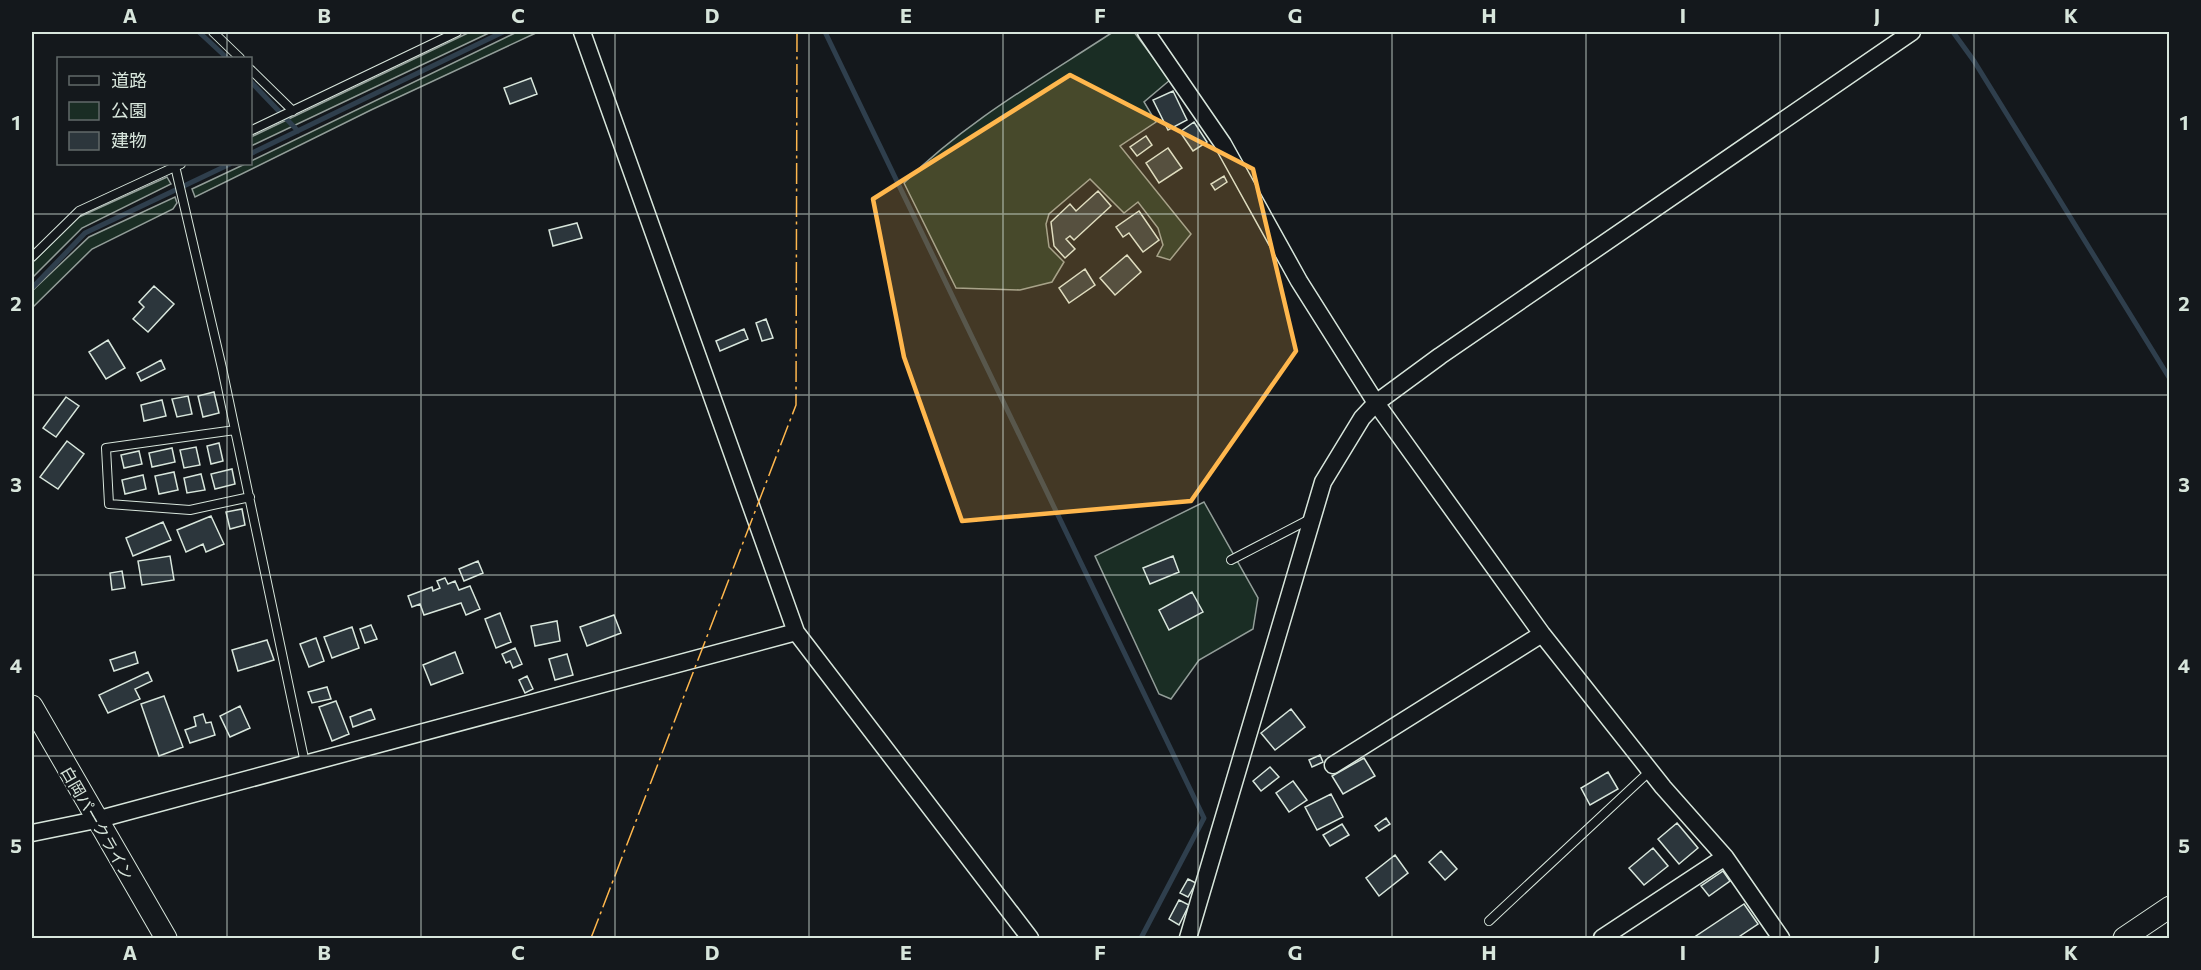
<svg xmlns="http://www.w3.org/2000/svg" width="2201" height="970" font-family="Commissioner,'Noto Sans JP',sans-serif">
<rect width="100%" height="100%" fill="#14181c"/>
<!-- green -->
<path fill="#1a2d24" stroke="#939e99" stroke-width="1.5" d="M470 32H491L251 146V137Z
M517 32H538L371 110 195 197 192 189 245 164H250L251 161Z
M1113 32H1134L1170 80 1144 102 1156 122 1120 146 1191 234 1170 260 1157 256 1163 245 1158 228 1138 202 1124 213 1090 179 1049 214 1046 224 1049 247 1064 262 1052 282 1020 290 956 288 904 183C965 122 1041 79 1113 32Z
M167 177 171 184 82 228 32 278V263L79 217Z
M175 197 177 203 173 209 92 249 32 308V291L89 237Z
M1204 502 1258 598 1253 629 1199 660 1171 699 1159 694 1095 556Z"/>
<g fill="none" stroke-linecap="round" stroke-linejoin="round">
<!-- stream -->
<path stroke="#2f3f4d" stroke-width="5" d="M199 32 227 58
M825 32 1204 818 1141 938
M1953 32 1974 61 2170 379
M250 81 298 131
M250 154 503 32
M32 288 85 233 230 164"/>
</g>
<!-- building -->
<path fill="#2c363c" stroke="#d8e6dc" stroke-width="1.5" d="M531 78 537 94 510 104 504 88Z
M1173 91 1187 120 1168 130 1153 100Z
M1194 122 1207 142 1193 151 1180 132Z
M1146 136 1152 145 1137 156 1130 147Z
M1168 148 1182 168 1159 183 1146 163Z
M1224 176 1227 182 1215 190 1211 184Z
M1098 191 1111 206 1074 240 1070 236 1066 239 1075 249 1065 258 1054 246 1051 222 1070 204 1076 211Z
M1139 211 1159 240 1143 252 1129 233 1123 237 1116 227Z
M577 223 582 238 553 246 549 230Z
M1127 255 1141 272 1115 295 1100 278Z
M1085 269 1095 285 1069 303 1059 288Z
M154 286 174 304 148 332 133 319 144 307 139 302Z
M766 319 773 338 762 341 756 323Z
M744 329 748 339 720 351 716 341Z
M108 340 125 368 106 379 89 352Z
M161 360 165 369 141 381 137 373Z
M214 392 219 413 203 417 198 396Z
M188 396 192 414 177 417 172 399Z
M66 397 79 406 56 437 43 428Z
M162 400 166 416 144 421 141 405Z
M67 441 84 454 58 489 40 477Z
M219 443 223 461 211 464 207 446Z
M196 447 200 465 184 468 180 450Z
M172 448 175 462 152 467 149 453Z
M139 451 142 464 124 468 121 455Z
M232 469 235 484 215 489 211 474Z
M174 472 178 490 159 494 155 476Z
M201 474 205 490 187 493 184 478Z
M143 475 146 489 125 494 122 480Z
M242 509 245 525 230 529 226 512Z
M211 516 224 544 206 552 203 544 186 552 177 530Z
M163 522 171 540 133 556 126 538Z
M170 556 174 580 142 585 138 561Z
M1173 556 1179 572 1150 584 1143 568Z
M478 561 483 573 464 581 459 569Z
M122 571 125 588 112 590 110 573Z
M445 578 448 584 455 581 459 590 470 586 480 609 466 615 461 603 424 615 420 604 412 607 408 596 432 587 433 591 440 588 437 581Z
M1192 592 1203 612 1169 630 1159 610Z
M500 613 511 642 496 648 485 619Z
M614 615 621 633 587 646 580 627Z
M557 621 560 641 535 646 531 626Z
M371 625 377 639 365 643 360 629Z
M352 627 359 648 332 658 324 637Z
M316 638 324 661 309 667 300 644Z
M267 640 274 660 238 671 232 650Z
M515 648 522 664 513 668 510 661 506 663 502 654Z
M135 652 138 663 114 671 110 660Z
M455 652 463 673 431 685 423 665Z
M567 654 573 675 555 680 549 659Z
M148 672 152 681 135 689 140 699 108 713 99 695Z
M527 676 533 689 525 693 519 680Z
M327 687 331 699 312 703 308 692Z
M164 696 183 747 159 756 141 704Z
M336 701 349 734 332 741 319 707Z
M240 706 250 728 230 737 220 716Z
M371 709 375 719 353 727 350 717Z
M1291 709 1305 727 1275 750 1261 733Z
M203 714 206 723 211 722 215 735 190 743 185 730 196 726 194 717Z
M1320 755 1323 762 1312 767 1309 760Z
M1364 758 1375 776 1343 794 1332 776Z
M1270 767 1279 777 1261 791 1253 781Z
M1608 772 1618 789 1590 805 1581 788Z
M1293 781 1307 800 1289 812 1276 793Z
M1331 794 1343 817 1317 830 1305 807Z
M1386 818 1390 824 1379 831 1375 826Z
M1677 823 1698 848 1679 864 1658 839Z
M1342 824 1349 835 1330 846 1323 835Z
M1653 848 1668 866 1644 885 1629 868Z
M1441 851 1457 869 1445 880 1429 862Z
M1395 855 1408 873 1379 896 1366 878Z
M1723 871 1730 881 1709 896 1701 886Z
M1188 879 1196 883 1188 897 1180 893Z
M1179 900 1189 905 1179 925 1169 919Z
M1744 904 1758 924 1737 938H1693Z"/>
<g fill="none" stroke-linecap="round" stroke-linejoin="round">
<!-- service casing -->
<g stroke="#d8e6dc" stroke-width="10">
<path id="service" d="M213 32 240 58
M250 69 293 111
M250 131 457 32
M175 166 222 368 305 763
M32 257 79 211 181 164
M235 430 106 448 109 504 190 510 250 497
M1231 560 1310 519
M1489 921 1650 771"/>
</g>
<!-- minor casing -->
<g stroke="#d8e6dc" stroke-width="19">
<path id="minor" d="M582 32 796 632 1030 938
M1146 32 1223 144 1299 281 1376 403 1542 634 1663 787 1725 857 1781 938
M1333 765 1542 634
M32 833 96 820 796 632
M1188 938 1323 482 1362 418 1376 403 1440 356 1912 32
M1602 938 1725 857"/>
</g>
<!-- tertiary casing -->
<g stroke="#d8e6dc" stroke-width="23">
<path id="tertiary" d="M32 706 166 938
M2124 938 2170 907"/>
</g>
<!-- service -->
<use href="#service" stroke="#14181c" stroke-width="8"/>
<!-- minor -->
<use href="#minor" stroke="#14181c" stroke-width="16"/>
<!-- tertiary -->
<use href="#tertiary" stroke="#14181c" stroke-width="21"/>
<!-- power -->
<path stroke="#ffb74d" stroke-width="1.5" stroke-dasharray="21 4.5 3 4.5" stroke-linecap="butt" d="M591 938 796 405 797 32"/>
</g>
<!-- marked area -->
<path fill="#ffb74d" fill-opacity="0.2" stroke="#ffb74d" stroke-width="4.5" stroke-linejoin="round" d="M1070 75 1253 169 1296 351 1191 501 962 521 904 357 873 199Z"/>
<!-- grid -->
<path fill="none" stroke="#d8e6dc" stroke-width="1.5" stroke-opacity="0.55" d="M227 32V58M421 32V938M615 32V938M809 32V938M1003 32V938M1198 32V938M1392 32V938M1586 32V938M1780 32V938M1974 32V938M227 164V938M32 214H2170M32 395H2170M32 575H2170M32 756H2170"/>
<g text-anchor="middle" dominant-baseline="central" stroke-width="4.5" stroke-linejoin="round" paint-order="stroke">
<!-- street labels -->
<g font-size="16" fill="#d8e6dc" stroke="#14181c">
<text transform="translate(98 823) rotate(60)">白岡パークライン</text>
</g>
</g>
<!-- border -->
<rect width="2201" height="970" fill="none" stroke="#14181c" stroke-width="66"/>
<!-- legend -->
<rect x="57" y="57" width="195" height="108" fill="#14181c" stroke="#626a69" stroke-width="1.5"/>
<rect x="69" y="76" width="30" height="9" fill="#14181c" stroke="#626a69" stroke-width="1.5"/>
<text x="111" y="87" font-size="18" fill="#d8e6dc">道路</text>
<rect x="69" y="102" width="30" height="18" fill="#1a2d24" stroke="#626a69" stroke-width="1.5"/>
<text x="111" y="117" font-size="18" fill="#d8e6dc">公園</text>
<rect x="69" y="132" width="30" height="18" fill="#2c363c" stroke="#626a69" stroke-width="1.5"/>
<text x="111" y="147" font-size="18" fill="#d8e6dc">建物</text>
<rect x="33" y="33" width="2135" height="904" fill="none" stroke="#d8e6dc" stroke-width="2"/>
<g font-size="20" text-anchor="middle" font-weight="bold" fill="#d8e6dc">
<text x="130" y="23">A</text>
<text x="324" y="23">B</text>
<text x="518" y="23">C</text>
<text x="712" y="23">D</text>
<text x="906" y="23">E</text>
<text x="1100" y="23">F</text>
<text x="1295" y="23">G</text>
<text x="1489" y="23">H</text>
<text x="1683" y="23">I</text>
<text x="1877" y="23">J</text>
<text x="2071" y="23">K</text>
<text x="16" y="130">1</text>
<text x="2184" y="130">1</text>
<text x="16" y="311">2</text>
<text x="2184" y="311">2</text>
<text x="16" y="492">3</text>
<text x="2184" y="492">3</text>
<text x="16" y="673">4</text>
<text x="2184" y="673">4</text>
<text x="16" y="853">5</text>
<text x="2184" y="853">5</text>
<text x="130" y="960">A</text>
<text x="324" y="960">B</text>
<text x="518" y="960">C</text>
<text x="712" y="960">D</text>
<text x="906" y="960">E</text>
<text x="1100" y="960">F</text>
<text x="1295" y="960">G</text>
<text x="1489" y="960">H</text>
<text x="1683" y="960">I</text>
<text x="1877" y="960">J</text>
<text x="2071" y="960">K</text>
</g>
</svg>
